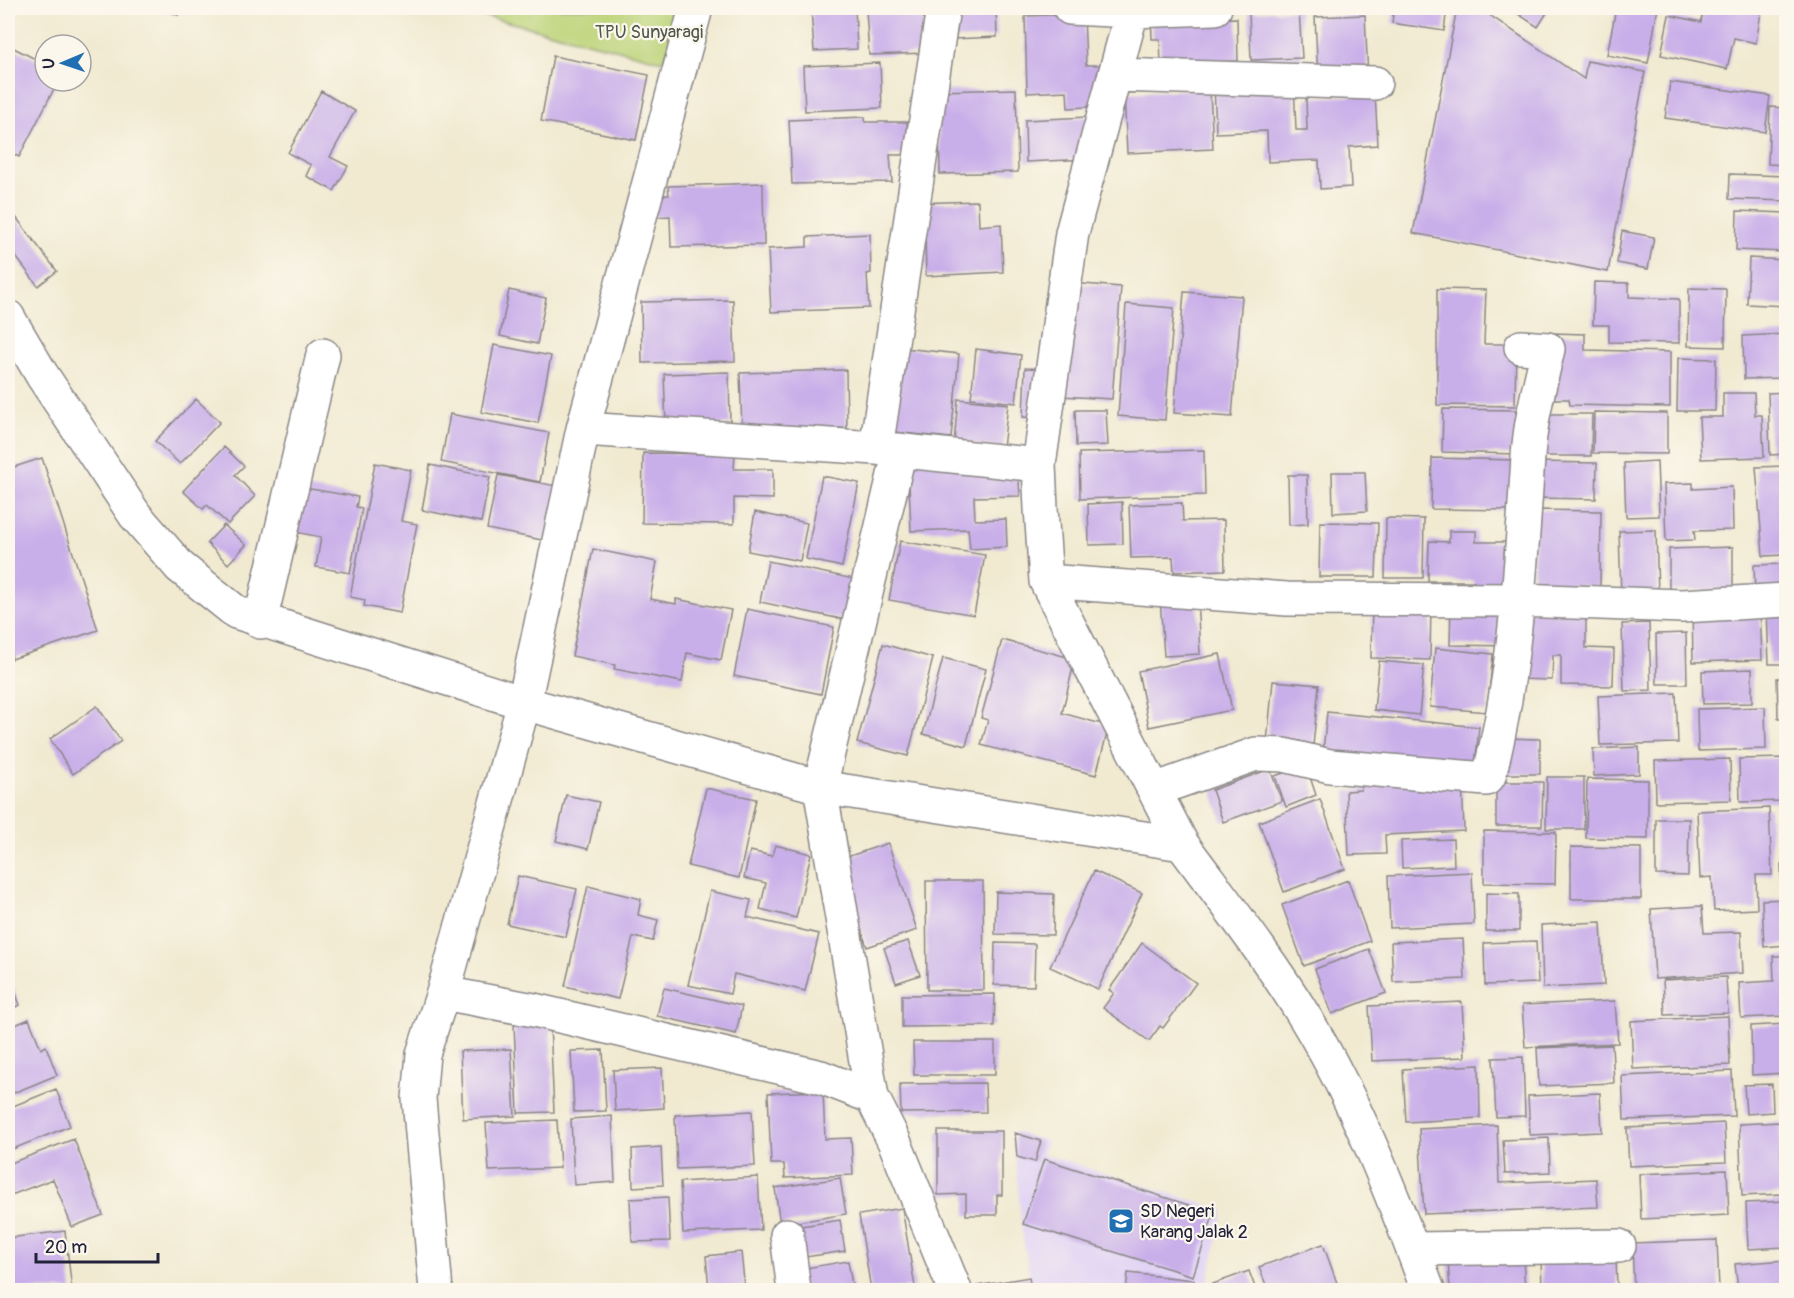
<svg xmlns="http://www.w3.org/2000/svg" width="1794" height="1298" font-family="Pangolin,sans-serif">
<rect width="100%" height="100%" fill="#fbf7ec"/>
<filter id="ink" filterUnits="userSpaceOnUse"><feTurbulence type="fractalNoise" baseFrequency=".0167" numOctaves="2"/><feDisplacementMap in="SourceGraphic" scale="12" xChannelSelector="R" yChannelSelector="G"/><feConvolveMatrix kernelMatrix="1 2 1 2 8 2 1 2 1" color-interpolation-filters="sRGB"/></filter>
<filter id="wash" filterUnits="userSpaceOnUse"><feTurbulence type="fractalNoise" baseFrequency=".008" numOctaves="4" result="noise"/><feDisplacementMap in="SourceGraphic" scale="24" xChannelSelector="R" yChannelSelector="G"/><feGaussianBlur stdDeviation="1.35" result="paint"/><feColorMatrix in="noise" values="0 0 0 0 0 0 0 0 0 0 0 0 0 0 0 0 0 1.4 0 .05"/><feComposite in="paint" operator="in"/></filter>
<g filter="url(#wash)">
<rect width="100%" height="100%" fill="#f1ead1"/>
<!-- built -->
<path fill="#e1d4f4" d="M1013 1131 1046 1141 1042 1154 1224 1210 1206 1290H1032L1022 1232Z"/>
<!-- green -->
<path fill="#bcd377" stroke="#6f7a59" stroke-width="1.5" d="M453 8H692L662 61Z"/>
<g id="blocks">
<!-- building -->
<path fill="#c9afe9" d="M161 8H181L178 15Z
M811 8H855L857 49 814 51Z
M924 8 926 53 869 55 866 10Z
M996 8 997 37 953 39 951 10Z
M1394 8H1447L1444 31 1392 23Z
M1457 8H1479L1584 79 1587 61 1645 72 1608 272 1413 233Z
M1509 8H1550L1538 27Z
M1616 8H1658L1648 63 1607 55Z
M1704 8H1734L1761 13 1756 43 1734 38 1727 69 1661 55 1669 15 1701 22Z
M1299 10 1302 58 1251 60 1249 12Z
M1151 12 1204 19 1237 18 1238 61 1161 64 1160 39H1152Z
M1084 14 1086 65H1103L1105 106 1068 108 1067 91 1027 93 1025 16Z
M1365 15 1368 77 1318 79 1315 17Z
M8 45 45 64V81H58L19 157 8 151Z
M553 56 649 75 636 140 541 121Z
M880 63 882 108 805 111 803 66Z
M1294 82 1296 130H1307L1306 98 1375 95 1378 145 1349 147 1351 187 1320 189 1319 160 1268 162 1267 131 1216 133 1214 85Z
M1670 82 1770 96 1765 132 1665 118Z
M1016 89 1018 172 940 174 938 91Z
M1210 89 1213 149 1127 153 1124 93Z
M321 91 355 111 330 157 348 166 334 191 306 176 311 165 288 153Z
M1770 107 1786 108V165L1768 164Z
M865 117V122H907L909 155H890L892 182 792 184 789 120Z
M1088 117 1090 159 1026 162 1025 120Z
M1730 174 1786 176V201L1729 199Z
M763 183 764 245 671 247 670 216 655 217V196L669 195 668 186Z
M978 201 979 226 1001 224 1003 272 926 276 925 231 915 203Z
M1737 211 1786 213V252L1736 250Z
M12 212 57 271 38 286 8 246V215Z
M1622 231 1654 237 1648 269 1617 263Z
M870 234 871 273 867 274 869 308 771 312 768 249 807 247V237Z
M1749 258 1786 260V306L1747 304Z
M1594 282 1629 283V297L1679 299V343L1609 342V325H1593Z
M1070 283 1121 287 1112 399 1061 396Z
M1689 288 1726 289 1725 347 1688 346Z
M1437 289 1486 290 1484 344H1516L1515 406 1437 405Z
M509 290 546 298 537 344 500 336Z
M1184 292 1242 296 1232 417 1174 413Z
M733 300 735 361 642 363 641 302Z
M1126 304 1174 308 1165 420 1118 416Z
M1551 333 1585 334V350L1670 352V407L1570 405 1569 399H1550Z
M1786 334V378L1744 379 1743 336Z
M494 345 551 356 538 423 481 412Z
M894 347 959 354 951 438 884 431Z
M976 349 1021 355 1016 403 971 398Z
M1678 358 1716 359 1715 411H1677Z
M1025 368 1047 369 1045 419 1023 417Z
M846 370 847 428 742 431 740 373Z
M729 372 730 424 666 426 664 374Z
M1786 392V454L1770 455 1768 393Z
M1723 393H1754L1755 415H1762L1764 457 1701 459 1699 417H1723Z
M196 399 220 422 180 464 155 441Z
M958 399 1008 404 1003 448 954 443Z
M1443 409 1516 410V454L1442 452Z
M1075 410H1106L1108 445 1076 446Z
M1594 412 1667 413V454L1593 453Z
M450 414 549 433 540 482 441 462Z
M1536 414H1592L1591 456H1536Z
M224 447 244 466 235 475 255 496 228 524 207 505 203 509 183 491Z
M1204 450 1205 495 1080 499 1079 453Z
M643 453 735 454 734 469H773V499L734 498V524L642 523Z
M42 458 98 630 12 659 8 644V469Z
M1432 458 1515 460 1514 510 1431 509Z
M908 461 1018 465 1020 496 974 497 975 520 1006 519 1007 547 970 549 968 529 911 531Z
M1657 461 1659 516 1626 517 1624 463Z
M1532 462 1597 463 1596 499 1532 498Z
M375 463 411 470 401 521 417 524 400 613 364 606 365 600 350 597Z
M430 465 490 477 481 522 422 510Z
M1786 466V555L1763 556 1756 467Z
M1332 472H1365L1367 511 1333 513Z
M498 475 557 486 547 541 487 529Z
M1288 475H1307L1308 524 1289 525Z
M822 476 859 483 842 567 806 559Z
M1693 483V489L1732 487 1733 530 1694 531 1695 540 1666 541 1664 484Z
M299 487 358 497 356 507 362 508 350 573 316 567 321 537 290 531Z
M1122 502 1123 544 1089 545 1088 504Z
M1182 503 1183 521 1224 520 1225 570 1174 572 1173 557 1131 558 1129 505Z
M1535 510 1601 511 1600 586 1533 585Z
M755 512 807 523 800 561 748 551Z
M1386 518 1424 519 1423 578H1385Z
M1320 522 1378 523 1376 577H1319Z
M224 525 246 545 228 564 207 543Z
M1656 530 1658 594 1621 596 1619 531Z
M1449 531H1476V542H1505L1504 559H1518L1517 592 1474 591V581H1428L1429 541 1449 542Z
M900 541 985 555 974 615 889 600Z
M1733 547V589L1669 591V549Z
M593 549 657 562 650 599 676 604V599L731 610 721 660 687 653 682 682 614 669 615 665 572 656Z
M768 561 854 579 846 620 760 602Z
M1786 564V595L1755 596 1754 565Z
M1197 597 1200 654 1164 656 1160 599Z
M1372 602 1431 603 1430 660 1371 658Z
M1451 602 1512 604V646L1450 645Z
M1760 605 1762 660 1693 662 1692 607Z
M747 609 834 627 821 694 734 676Z
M1767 609H1786V664H1769Z
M1526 611 1586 612V648L1614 649 1613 686 1561 685V655H1553L1552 680 1516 679Z
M1649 623 1651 690 1624 691 1622 624Z
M1686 633 1687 684H1657L1656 634Z
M1002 640 1075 659 1062 713 1109 726 1096 775 981 745 988 720 981 718Z
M883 644 933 658 908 756 857 743Z
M1435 648 1493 654 1487 712 1430 707Z
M1220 654 1232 710 1149 727 1138 671Z
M943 658 986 669 966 746 923 734Z
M1379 661 1424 665 1419 715 1374 710Z
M1752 669V703L1703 704 1702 671Z
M1777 678H1786V718H1778Z
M1273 681 1319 685 1313 746 1267 742Z
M1676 693 1678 743 1600 745 1598 696Z
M97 706 121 741 73 774 50 739Z
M1765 707 1766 749 1698 751 1697 709Z
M1327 712 1479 727 1474 776 1322 761Z
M1500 738 1540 739V774H1499Z
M1639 747V774L1594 776 1593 749Z
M1786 758V801L1740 802 1739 759Z
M1730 759 1731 800 1656 802 1655 761Z
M1306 765 1316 795 1286 807 1275 776Z
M1270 769 1282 801 1223 822 1212 790Z
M1547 777H1584V829H1546Z
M1462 779 1464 831 1385 835 1386 854 1349 855 1346 791 1361 790V783Z
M1587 779 1648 780V839L1586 838Z
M1496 782H1543L1542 826H1496Z
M706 788 756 799 739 878 688 866Z
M566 795 599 802 588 849 556 841Z
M1320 799 1345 869 1284 892 1259 822Z
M1769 808 1772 875H1756L1757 909 1714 911 1712 877 1700 878 1697 811Z
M1786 811V856H1783L1781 812Z
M1656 819H1689L1688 876 1656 875Z
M1484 831 1556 832 1555 884 1484 883Z
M1453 839 1454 866 1402 868 1401 841Z
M888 843 917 930 867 947 838 860Z
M775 845 811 854 796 918 760 909 766 883 744 878 750 851 772 856Z
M1571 847 1641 848V899H1571Z
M1786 863V894H1782L1781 864Z
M1094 871 1142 893 1098 989 1050 967Z
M1472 872 1474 924 1390 928 1388 876Z
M518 876 577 889 566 937 507 924Z
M1348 880 1370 941 1304 966 1282 905Z
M926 881H983L984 990H927Z
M588 886 641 899 638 915 658 920 653 941 633 937 618 999 565 986Z
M710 891 751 900 747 917 819 934 805 991 734 974 730 994 688 985Z
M996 892 1054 894 1053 935 995 934Z
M1486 893 1519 894V931H1486Z
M1786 899V945L1764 947 1762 900Z
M1702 906 1704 933 1741 932 1743 973 1655 979 1651 909Z
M1601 922 1604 985 1543 988 1541 925Z
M1463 939 1465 979 1393 982 1391 942Z
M908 941 920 975 896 983 884 948Z
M1536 941 1538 983 1485 985 1484 943Z
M995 943 1035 944 1034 986 994 985Z
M1142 943 1196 983 1163 1028 1160 1026 1149 1041 1103 1008 1114 993 1109 990Z
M1369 949 1386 993 1332 1014 1315 969Z
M1773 956H1786V1016L1741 1018 1739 983 1774 981Z
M8 972 20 1005 8 1010Z
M1726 977 1728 1013 1665 1015 1663 980Z
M664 988 742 1006 736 1034 657 1016Z
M995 994 994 1026 902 1027V995Z
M1615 1001 1618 1043 1525 1047 1522 1005Z
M1462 1002 1465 1057 1372 1061 1369 1006Z
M1728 1016 1730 1065 1633 1069 1631 1021Z
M29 1019 41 1049 46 1046 57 1075 11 1094 8 1086V1062L12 1060 8 1048V1028Z
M550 1024 554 1112 518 1113 514 1025Z
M1786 1024V1073L1752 1075 1751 1026Z
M913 1042H995V1075H914Z
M1612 1045 1614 1083 1539 1086 1537 1048Z
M511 1049 515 1116 463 1119 460 1051Z
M603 1050 606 1111 574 1112 571 1051Z
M1523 1057 1525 1116 1496 1117 1493 1058Z
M1479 1065 1480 1118 1406 1122 1403 1069Z
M662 1068 664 1108 615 1111 613 1070Z
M1732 1071 1734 1116 1624 1120 1622 1076Z
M985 1083 986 1112 901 1113 900 1084Z
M1772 1084 1773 1112 1746 1114 1744 1085Z
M56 1089 70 1126 8 1151V1108Z
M823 1091 825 1139 851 1138 853 1175 785 1178 784 1164H771L768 1093Z
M1600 1093 1602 1132 1530 1135 1528 1096Z
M752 1111 755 1166 677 1169 675 1115Z
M612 1116 615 1182 574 1185 571 1119Z
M557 1120 560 1168 489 1171 486 1123Z
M1780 1122 1783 1194 1742 1196 1739 1124Z
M1724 1123 1726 1162 1629 1166 1627 1128Z
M1497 1125 1499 1183 1596 1179 1598 1207 1424 1214 1419 1129Z
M938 1131H1002V1195H997V1215H966V1194L938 1195Z
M1015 1133 1041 1141 1035 1162 1017 1157Z
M1549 1138 1550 1172 1505 1174 1503 1140Z
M74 1139 103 1215 72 1227 53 1179 9 1196 8 1164Z
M661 1147 663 1185 633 1187 632 1149Z
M1044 1159 1214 1213 1193 1276 1023 1224Z
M1727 1170 1729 1215 1641 1219 1639 1174Z
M758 1177 761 1230 683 1233 680 1182Z
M840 1178 846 1214 780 1225 775 1188Z
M668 1197 670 1241 632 1242 630 1199Z
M1786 1201V1247L1748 1249 1746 1203Z
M902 1208 915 1287 871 1290 859 1215Z
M840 1220 845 1251 799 1258 795 1227Z
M65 1231 72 1290H8V1238Z
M1717 1240 1719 1290H1634L1632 1243Z
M1323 1244 1337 1283 1315 1290H1268L1259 1267Z
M741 1252 745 1290H709L706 1256Z
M1616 1253 1617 1290H1542L1541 1257Z
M1523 1257 1525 1290H1450L1448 1260Z
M1786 1260V1290H1738L1735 1264Z
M848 1261 853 1290H803L799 1269Z
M1249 1271 1256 1290H1209L1210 1285Z
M1128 1273 1194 1280 1193 1290H1126Z
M1029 1277 1031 1290H977L976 1286Z"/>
</g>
</g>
<g filter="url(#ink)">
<use href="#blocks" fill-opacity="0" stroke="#8a8686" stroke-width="1.5"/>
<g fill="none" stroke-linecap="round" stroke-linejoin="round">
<!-- minor casing -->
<g stroke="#8a8686" stroke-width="36">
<path id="minor" d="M1070 8 1132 11 1215 8
M1132 11 1072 233 1039 465 1041 508 1046 581 1182 844
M1116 75 1375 83
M8 317 42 375 135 515 180 567 236 612 524 703 820 787 1182 844C1224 901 1269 958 1306 1019 1357 1103 1394 1199 1428 1290
M583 429 876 448 1039 465
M876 448 943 8
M900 450 820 787 872 1097 894 1141 955 1290
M1046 581 1287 599 1518 600 1682 606 1786 600
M260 622 323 355
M1154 790 1256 754 1284 755 1330 766 1486 779 1489 776C1516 671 1521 565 1528 457 1530 421 1540 385 1548 349L1521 347
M443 993 534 1010 821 1077 872 1097
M787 1235 794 1290
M1413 1249 1619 1246
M436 1290 419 1099 423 1054 443 993 524 703 583 429 696 8"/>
</g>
<!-- minor -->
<use href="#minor" stroke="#fff" stroke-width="33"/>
</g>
</g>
<!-- icons -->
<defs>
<g id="school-square" transform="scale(1.35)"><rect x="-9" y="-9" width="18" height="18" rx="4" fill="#1f6fb2" stroke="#fbf7ec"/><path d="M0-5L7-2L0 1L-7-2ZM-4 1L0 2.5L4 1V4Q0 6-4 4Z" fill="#fff"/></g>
</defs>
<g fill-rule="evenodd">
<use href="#school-square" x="1121" y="1221"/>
</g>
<g text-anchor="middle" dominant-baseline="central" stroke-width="4.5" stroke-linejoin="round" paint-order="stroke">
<!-- park labels -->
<g font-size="18" fill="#50574d" stroke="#fbf7ec">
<text x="649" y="32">TPU Sunyaragi</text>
</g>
<!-- poi labels -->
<g font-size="18" fill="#22223b" stroke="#fbf7ec" text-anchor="start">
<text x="1140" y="1211">SD Negeri<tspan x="1140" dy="21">Karang Jalak 2</tspan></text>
</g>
</g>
<!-- margin -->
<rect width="1794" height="1298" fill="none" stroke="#fbf7ec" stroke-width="30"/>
<!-- north arrow -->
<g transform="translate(63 63) rotate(268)"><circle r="28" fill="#fbf7ec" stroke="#a4a2a5" stroke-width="1.5"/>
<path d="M0-4.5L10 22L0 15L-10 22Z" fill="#1f6fb2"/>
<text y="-9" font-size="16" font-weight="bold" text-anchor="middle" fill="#22223b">U</text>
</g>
<!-- scale -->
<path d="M36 1253v9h122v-9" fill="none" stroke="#22223b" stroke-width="3"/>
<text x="45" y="1253" font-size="18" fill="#22223b" stroke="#fbf7ec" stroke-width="4.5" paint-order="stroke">20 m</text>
</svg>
